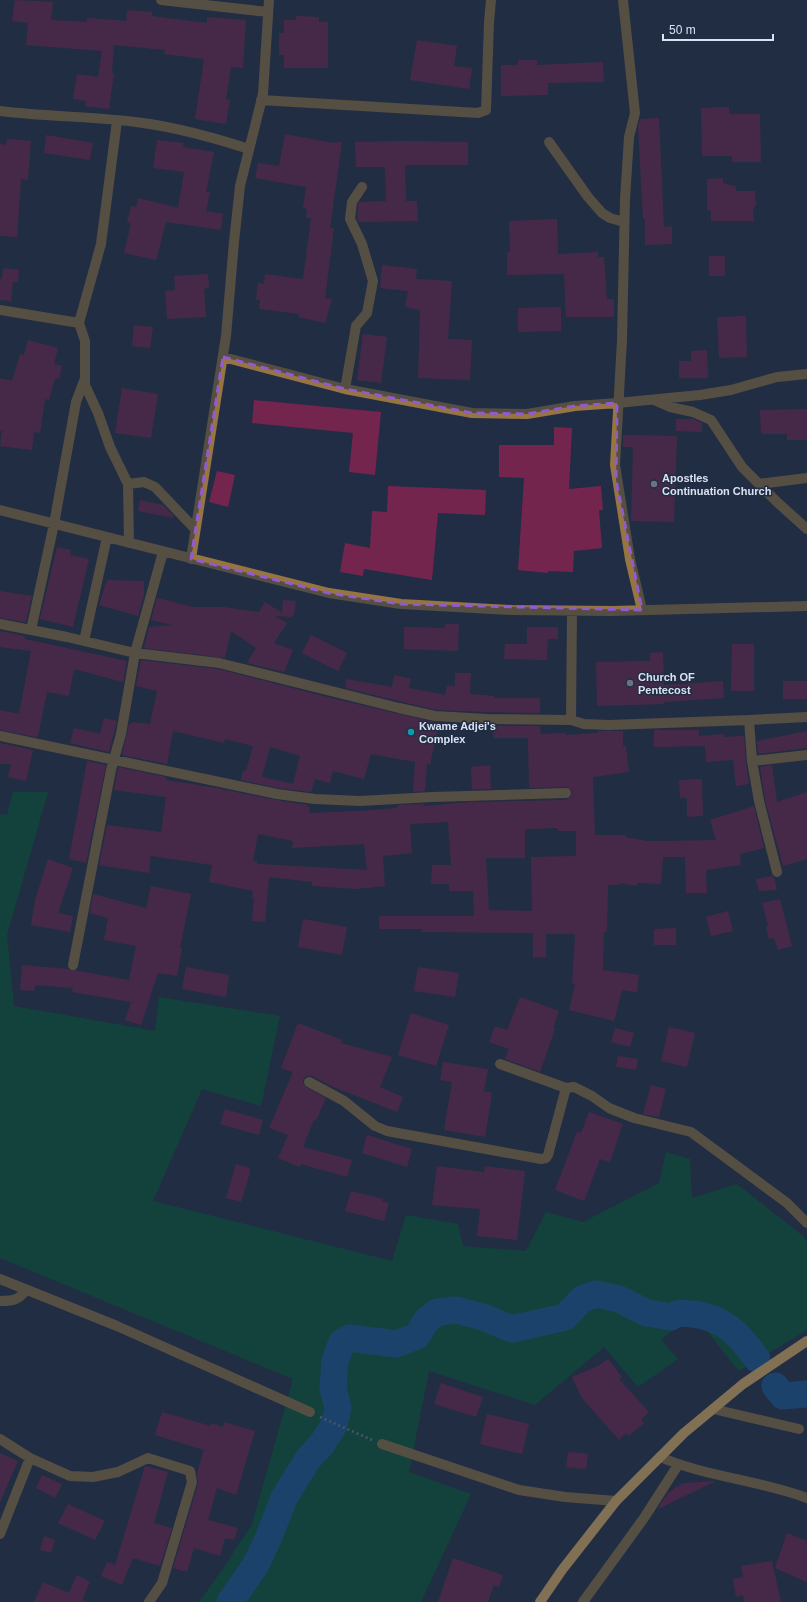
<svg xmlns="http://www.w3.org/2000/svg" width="807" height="1602" font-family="Helvetica,sans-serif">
<rect width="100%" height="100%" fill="#212d44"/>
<!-- green -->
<path fill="#005c32" d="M13 792H48L7 935 14 1006 155 1031 159 997 280 1016 261 1106 202 1089 153 1201 392 1261 406 1215 458 1224 463 1246 526 1251 546 1212 583 1222 659 1183 666 1152 690 1159 692 1198 737 1184 803 1236 807 1242V1330L739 1371 702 1325H679L661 1340 678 1359 638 1387 604 1347 535 1405 429 1371 409 1472 471 1494 421 1602H199L222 1570 252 1524 293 1379 0 1258V814L7 815Z"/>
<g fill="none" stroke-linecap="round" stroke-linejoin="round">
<!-- river -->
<path stroke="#165c99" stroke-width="27" d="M775 1386 783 1396 807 1394
M230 1602 255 1566 268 1539 284 1498 308 1459 322 1444 334 1425 338 1408 333 1388 335 1361 342 1342 350 1338 396 1344 417 1336 426 1321 437 1312 456 1310 483 1317 512 1329 565 1317 582 1299 596 1294 619 1299 647 1313 671 1317C678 1312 683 1313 692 1314 723 1317 739 1334 757 1359"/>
</g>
<!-- building -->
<path fill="#74254e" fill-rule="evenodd" d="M15 0 53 2 51 20 87 22V18L126 21 127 10 152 12V16L207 23V17L246 20 243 68 231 67 226 99 230 100 226 124 195 119 204 59 164 54 165 50 114 45 112 73H114L109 109 85 106 86 101 73 99 77 74 98 77 102 51 26 45 28 23 12 21Z
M296 16 319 17V22H328V68H284V55H279V33H284V20H296Z
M417 40 457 46 454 66 472 68 469 89 410 80Z
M518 60H537V65L603 62 604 82 548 83V95L501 96V65H518Z
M729 107V114H760L761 162H732V156H702L701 108Z
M659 118 664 227 672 226V244L645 245V219H643L638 126 640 119Z
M285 134 333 143 342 142 330 228H334L325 298 332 299 325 323 299 317V314L259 309 260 300H256L258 283 264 284 265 274 303 279 311 218H306L307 209 303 208 306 187 255 178 258 163 279 166Z
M46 135 93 143 90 160 44 153Z
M7 139 31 141 28 180 21 179 17 237 0 236V144L6 145Z
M157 140 184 143 183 147 214 152 206 192H210L206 211 223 214 221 230 166 222 156 260 124 253 131 223 127 222 131 206 136 207 138 198 178 208 184 172 153 168Z
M404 141 468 142V165H405L406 201H417L418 221 359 222 357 218 358 204 360 202 386 201 385 167H356L355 142Z
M723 178V183L735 186 737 191H755L756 205 753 209 754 221H711V211L707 210V179Z
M557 219 558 254 598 252V257H604L607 299H614V317H566L564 274 507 275V252H510L509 221Z
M709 256H725V276H709Z
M382 265 417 269 416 279 452 281 448 339 472 340 470 380 418 378 420 310 405 307 408 291 380 288Z
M3 268 19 270 18 282H13L11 301 0 300V279H2Z
M208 274 209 288 204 289 206 317 167 319 165 291 175 290 174 276Z
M561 307V331L518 332V308Z
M746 316 747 357 719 358 717 317Z
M134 325 153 327 150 348 132 346Z
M363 334 387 337 381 383 357 380Z
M28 340 58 348 54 364 62 366 59 379 55 378 49 400 45 399 40 433 34 432 32 450 0 446 2 431H0V378L12 381 20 354 24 355Z
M707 350 708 378H679V361H691V351Z
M122 388 158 394 151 438 115 433Z
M254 400 381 412 375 475 349 472 353 433 252 423Z
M807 409V440H787V434H761L760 410Z
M676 419H693L702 423V432L676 431Z
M554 427 572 428 569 489 601 486 603 510H599L602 548 574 551 573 572 548 571V573L518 570 524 478 499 477V445H554Z
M623 435 677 436 674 522 631 521 633 447H623Z
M217 471 235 475 228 507 209 502Z
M388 486 486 490 485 515 438 513 432 580 364 569 363 576 340 572 345 543 370 548 372 511 387 512Z
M140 500 163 505 174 516 173 518 138 511Z
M57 547 71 550 70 555 89 559 73 627 40 619Z
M107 580 144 581V595L138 616 99 605Z
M0 591 32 596 26 622 0 618Z
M157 598 193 607H223L259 612 265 602 282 613 283 600 296 601 294 615 291 617 274 616 287 623 274 643 293 650 284 672 247 663 256 648 231 631 225 658 144 648 149 627 172 625 151 620Z
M445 624H459L458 651 404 649V627L445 628Z
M527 627H558V639H548L547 660 504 659 505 644H527Z
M0 631 25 636V639L127 661 123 682 74 669 69 696 47 692 38 736 36 737 0 730V710L19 714 31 651 0 647Z
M311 635 347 653 338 671 302 653Z
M732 644H754V691H731Z
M663 652 664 685 723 681 724 698 664 702V704L597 706 596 662 650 661V653Z
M141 660 218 669 339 700 439 723 430 765 427 764 425 791 413 792 415 762 371 754 364 779 333 771 330 783 315 779 311 792 278 788 241 780 243 771H246L253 746 225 739 224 743 173 731 167 764 122 755 129 724H131L132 722 150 724 157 691 136 686ZM270 747 300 756 293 784 262 777Z
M455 673H471L470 694 494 696V698H540V713L487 712 436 710 345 688 346 679 392 687 394 675 411 679 409 688 445 695 447 686H455Z
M783 681H807V699H783Z
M104 718 117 721 109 752 70 743 74 728 100 734Z
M494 726H540L541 734 566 733V735L597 733V731H623V746H626L629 772 593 777 595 835H626L625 837 647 841H665L716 840 710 820 754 806 764 848 740 854 741 865 706 870 707 893H686L685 857H663L661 884 638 883 637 886 620 883V885H608L607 932H604L603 970 639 975 637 992 622 990 614 1021 569 1010 575 984H572L575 934H546V957L533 958V933L422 932 421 929H379V916H474L473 891H449V884H431L432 865H451L448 822 410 824 412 853 383 856 385 886 357 889 312 886V882L269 877 265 922 252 921 254 898H252L253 891 209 882 212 865 151 856 149 873 99 865 107 825 161 832 166 797 114 790 118 767 166 777V780L211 787 276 800 308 805 307 807H310L309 813 360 811 397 808V805L424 804 423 806 470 802 566 800 571 796 572 790 566 787 529 788 528 738H493ZM558 828V831H576V856L531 857 532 911 489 910 486 858H525V829ZM258 834 293 841 292 848 364 844 367 870 257 864V861H253Z
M654 730H699V736L724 734V737L744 736 746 762 749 784 736 786 733 760 706 762 705 746 654 747Z
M807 731V748L758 754 757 741Z
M0 743 33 750 26 781 8 777 11 764H0Z
M87 761 106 765 86 863 69 859Z
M490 765 491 789H472L471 767Z
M772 765 777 802 807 792V859L783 866 765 800 760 767Z
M702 779 703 816 687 817V798H680L679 780Z
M48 859 73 868 58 913 73 916 70 932 31 925 35 900Z
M772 876 774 878 777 890 759 891 756 879Z
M151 886 191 894 180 948H182L177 976 158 973 141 1025 125 1020 131 1002 72 992 73 988 35 985 34 991 20 990 22 965 67 969 129 980 136 946 104 940 108 918 90 913 93 894 146 908Z
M780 899 792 946 778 950 774 938 769 939 766 927 768 926 762 903Z
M728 911 733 931 711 936 706 917Z
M303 919 347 927 342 955 298 947Z
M676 928V945H654V929Z
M186 967 229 975 226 997 182 989Z
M418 967 459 973 455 997 414 991Z
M520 997 559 1011 553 1028 555 1029 540 1072 505 1059 509 1049 489 1042 495 1026 507 1030Z
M411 1013 449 1025 436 1066 398 1055Z
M298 1023 342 1040 341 1043 392 1057 380 1087 403 1097 397 1112 331 1086 312 1076H306L303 1079V1083L306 1087 326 1098 316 1121 314 1120 303 1147 352 1160 347 1177 301 1164 300 1167 278 1158 288 1135 269 1128 293 1072 281 1068Z
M669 1027 695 1033 687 1067 661 1061Z
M615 1028 634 1033 630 1047 611 1042Z
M618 1056 638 1059 636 1070 616 1067Z
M443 1062 488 1069 484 1091 492 1093 485 1137 444 1130 452 1082 440 1080Z
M651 1085 666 1089 659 1117 643 1114Z
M225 1109 263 1120 259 1135 220 1124Z
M589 1112 623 1124 610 1162 600 1159 584 1201 555 1190 577 1132 581 1133Z
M367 1135 412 1149 407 1167 362 1153Z
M236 1164 250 1168V1173L241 1202 226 1198Z
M437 1166 484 1172 485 1166 525 1171 517 1240 477 1236 480 1209 432 1205Z
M351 1191 383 1199 382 1201 389 1203 384 1221 345 1211Z
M608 1359 622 1377 619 1379 649 1412 641 1420 644 1423 629 1436 626 1433 619 1440 582 1398 572 1377 598 1366Z
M441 1383 483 1397 476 1417 434 1404Z
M162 1412 211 1426V1423L223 1427 224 1422 255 1431 236 1495 217 1488 208 1520 238 1528 234 1540 225 1538 220 1556 194 1548 187 1572 173 1568 198 1484 197 1473 204 1450 155 1435Z
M487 1414 529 1424 522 1454 480 1444Z
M568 1452 588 1454 586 1469 566 1467Z
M0 1453 18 1461 0 1502Z
M145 1466 168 1472 154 1523 172 1528 160 1566 133 1558 122 1585 101 1576 107 1562 115 1565Z
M42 1475 62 1484 55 1498 36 1488Z
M716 1481 658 1509V1508L667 1494 674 1489V1488L684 1483Z
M68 1504 105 1521 95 1540 58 1523Z
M787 1533 807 1541V1582L775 1568Z
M44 1536 55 1540 51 1553 40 1550Z
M453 1558 503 1575 499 1587 494 1585 488 1602H438Z
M772 1561 781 1602H744L743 1595 736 1597 733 1579 743 1577 741 1566Z
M77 1575 90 1582 82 1600 88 1602H34L43 1582 69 1593Z"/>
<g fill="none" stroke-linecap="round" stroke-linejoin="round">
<!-- path -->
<path stroke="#798396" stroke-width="2.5" stroke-dasharray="2 3" stroke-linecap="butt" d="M320 1417 372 1440"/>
<!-- minor -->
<path stroke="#967541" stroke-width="10" d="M161 0 268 12
M623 0 635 113 629 137 625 199 622 340 615 465 630 559 642 610
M261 100 478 113 486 110 489 22 491 0
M0 111C47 117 95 116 143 123 179 128 215 138 249 149
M117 121 101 244 79 323 85 341V385L98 413 110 447 128 484 129 543
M549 142 588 197 602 213 610 218 624 222
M0 310 79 323
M223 357 345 389 472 413 527 414 575 406 617 403 700 395 731 390 777 377 807 374
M345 389 356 326 367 313 373 281 362 244 350 219 352 202 362 187
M654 400 670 407 693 412 711 420 742 467 777 502 807 529
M128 484 144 482 155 487 195 529
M759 484 807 478
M0 510 329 593 401 604 512 610 612 611 807 606
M191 559 226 336 234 242 240 186 263 94 269 0
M0 624 67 637 135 653 219 663 399 708 435 716 487 719 571 720 584 724 609 725 749 720 807 717
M31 630 54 524 76 402 84 381
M84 641 107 537
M571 720 572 611
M749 720 752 761 759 801 777 872
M0 736 277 794 315 799 360 801 432 797 566 793
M752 761 807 755
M73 965 111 770 121 734 135 653 163 552
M500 1064 566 1088 574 1087 592 1096 609 1108 634 1118 691 1132 787 1203 807 1223
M309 1082 344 1101 375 1126 387 1131 541 1159 546 1158 548 1155 566 1088
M0 1279 117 1326 310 1412
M0 1301C13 1301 19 1300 26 1290
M713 1409 799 1429
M0 1439 30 1458 70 1476 93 1477 118 1472 148 1458 190 1471 192 1482 162 1583 149 1602
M382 1444 519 1490 565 1497 616 1501
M660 1457C707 1477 759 1480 807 1498
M0 1534 30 1458
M583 1602 644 1518 678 1465"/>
<!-- major -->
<path stroke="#f6c069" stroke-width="10" d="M540 1602 562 1570 616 1501 684 1433 743 1384 807 1341"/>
</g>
<!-- marked area -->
<path d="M0 0H807V1602H0ZM223 357 345 389 472 413 527 414 575 406 617 403 616 480 642 610 401 604 329 593 191 559Z" fill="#212d44" fill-opacity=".55" fill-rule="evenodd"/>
<path fill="none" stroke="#935acc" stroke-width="3" stroke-dasharray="8 5" stroke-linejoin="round" d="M223 357 345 389 472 413 527 414 575 406 617 403 616 480 642 610 401 604 329 593 191 559Z"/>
<!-- markers -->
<g fill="#6b7280" stroke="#212d44" stroke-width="1.5">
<circle cx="654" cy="484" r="4"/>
<circle cx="630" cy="683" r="4"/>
</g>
<circle fill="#0f9aa8" stroke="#212d44" stroke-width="1.5" cx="411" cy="732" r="4"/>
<g text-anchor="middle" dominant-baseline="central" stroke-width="3" stroke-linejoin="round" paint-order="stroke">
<!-- poi labels -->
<g font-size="11" font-weight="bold" fill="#dae2f1" stroke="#212d44" text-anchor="start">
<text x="662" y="478">Apostles<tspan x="662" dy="13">Continuation Church</tspan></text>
<text x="638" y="677">Church OF<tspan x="638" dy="13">Pentecost</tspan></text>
<text x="419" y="726">Kwame Adjei's<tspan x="419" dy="13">Complex</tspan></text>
</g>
</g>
<!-- scale -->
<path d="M663 34v6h110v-6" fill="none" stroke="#dae2f1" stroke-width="2"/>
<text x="669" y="34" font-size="12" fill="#dae2f1" stroke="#212d44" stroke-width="3" paint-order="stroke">50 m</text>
</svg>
